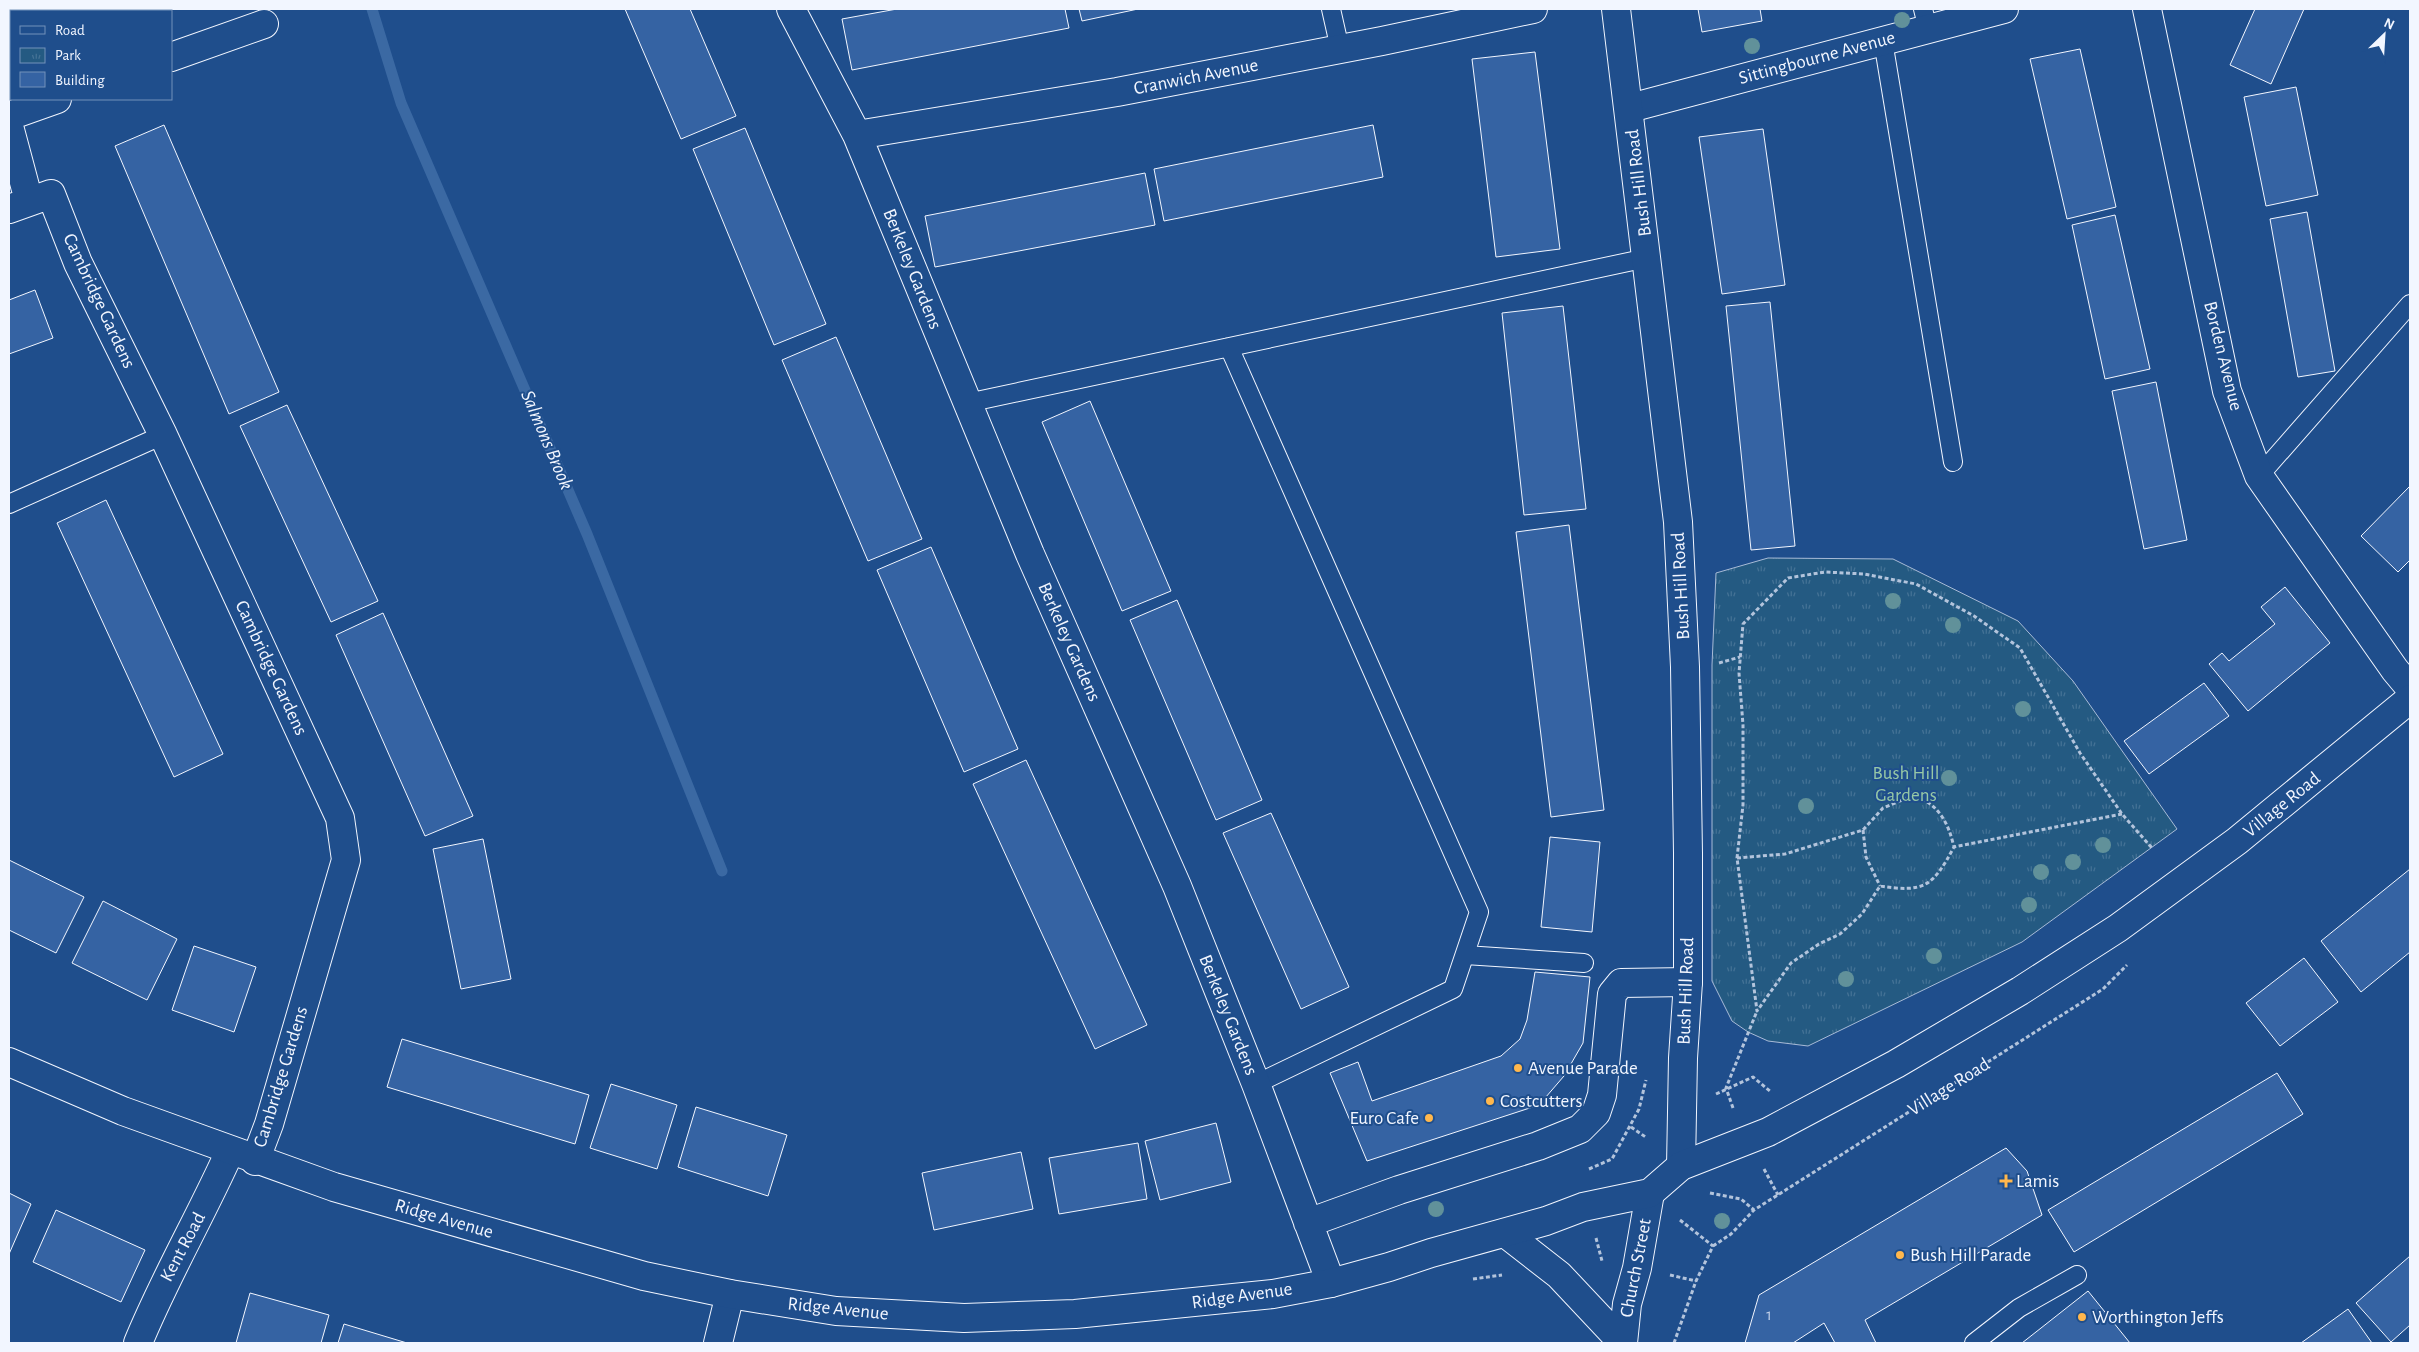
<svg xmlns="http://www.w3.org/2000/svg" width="2419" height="1352" font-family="'Alegreya Sans',sans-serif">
<defs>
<pattern id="park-tufts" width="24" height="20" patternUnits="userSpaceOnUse" patternTransform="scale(1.25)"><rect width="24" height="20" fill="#245a82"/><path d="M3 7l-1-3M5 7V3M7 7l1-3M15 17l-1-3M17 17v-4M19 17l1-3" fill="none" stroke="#447295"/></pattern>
</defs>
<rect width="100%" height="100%" fill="#1f4e8c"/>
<!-- park -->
<path fill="url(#park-tufts)" stroke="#a8bbd7" d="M1768 558 1893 559 2018 621 2073 681 2177 829 2022 942 1808 1046 1768 1041 1748 1032 1732 1021 1712 981V665L1716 573Z"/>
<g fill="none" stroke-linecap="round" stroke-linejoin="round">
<!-- stream -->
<path stroke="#3b69a3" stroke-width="11" d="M372 9 401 103 587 534 722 871"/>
</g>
<!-- building -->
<path fill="#3563a3" stroke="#f2f6ff" d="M9 9H106L107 11H11V58L9 52Z
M625 9H690L736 116 681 139Z
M897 9H1065L1069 28 852 70 842 19Z
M1079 9H1138L1082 21Z
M1698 9H1760L1762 21 1702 32Z
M2255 9H2304L2271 84 2230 65Z
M2080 49 2116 207 2067 219 2030 59Z
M1535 52 1560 249 1496 257 1472 59Z
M2296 87 2318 195 2266 206 2244 97Z
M164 125 279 392 229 414 115 146Z
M1373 125 1383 177 1164 221 1154 169Z
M745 128 826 324 774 345 693 149Z
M1763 129 1785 285 1722 294 1699 137Z
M1145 173 1155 225 935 267 925 216Z
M2307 212 2335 371 2298 377 2270 219Z
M2115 215 2150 369 2105 379 2072 225Z
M35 290 53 338 9 354V300Z
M1770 302 1795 546 1751 550 1726 306Z
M1563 306 1586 509 1524 515 1502 313Z
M836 337 922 539 868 561 782 360Z
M2156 382 2187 540 2144 549 2112 391Z
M1090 401 1171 591 1122 611 1042 422Z
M287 405 378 601 331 622 240 426Z
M2410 486V560L2398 572 2361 536Z
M106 500 223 754 174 777 57 523Z
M1569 525 1604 810 1551 817 1516 532Z
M931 547 1018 749 964 772 877 570Z
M2285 587 2330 643 2248 711 2209 664 2222 653 2229 661 2275 624 2261 607Z
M1177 600 1262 800 1216 820 1130 620Z
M383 613 473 816 425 836 336 635Z
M2204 683 2229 716 2149 774 2124 741Z
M1026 760 1147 1025 1095 1049 973 784Z
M1271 813 1349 987 1301 1009 1223 833Z
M1550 837 1600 842 1592 932 1541 927Z
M483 839 511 979 461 989 433 849Z
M9 860 84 897 56 953 9 930Z
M2410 869V952L2361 992 2321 941Z
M103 901 177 939 147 1000 72 963Z
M194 946 256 967 234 1032 172 1010Z
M2304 958 2338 1002 2280 1046 2246 1003Z
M1535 972 1590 977 1583 1043 1564 1076 1539 1105 1367 1161 1330 1073 1358 1062 1372 1101 1501 1056 1520 1039 1527 1020Z
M402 1039 589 1095 575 1144 387 1087Z
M2277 1073 2303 1114 2074 1252 2048 1210Z
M611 1084 677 1105 657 1169 590 1148Z
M696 1107 787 1135 768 1196 678 1167Z
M1216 1123 1231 1182 1160 1200 1145 1141Z
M1138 1143 1147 1199 1059 1214 1049 1158Z
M2006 1148 2027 1171 2042 1215 1865 1320 1876 1343H1835L1824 1323 1793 1343H1745L1759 1295Z
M1021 1152 1033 1209 934 1230 922 1173Z
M9 1193 31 1204 9 1254Z
M56 1210 145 1250 121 1302 33 1262Z
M2410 1256V1325L2391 1342 2356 1303Z
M2088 1291 2130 1343H2022Z
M250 1293 329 1315 321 1343H236Z
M2348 1309 2372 1343H2301Z
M344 1324 407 1343H338Z"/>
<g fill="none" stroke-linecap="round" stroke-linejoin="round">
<!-- lane casing -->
<g stroke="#f2f6ff" stroke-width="20">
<path id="lane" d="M1331 9 1340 49
M1923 9 1928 29
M1883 41 1953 462
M1229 347 1479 912 1453 989 1256 1084
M967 403 1647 258
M2259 476 2410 304
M9 504 163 435
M1465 955 1584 963
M1974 1343 2019 1308 2077 1275"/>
</g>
<!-- street casing -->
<g stroke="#f2f6ff" stroke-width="30">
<path id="street" d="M791 9 857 135 1030 554 1177 886 1256 1084 1331 1283
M2147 9 2227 391 2259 476 2395 670 2410 688
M171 57 264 24
M1630 108 2004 9
M9 116 57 99
M9 126 29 201
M857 135 1117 92 1382 41 1533 9
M9 209 51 194 78 263 163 435 340 818 346 860 269 1124 255 1161
M1308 1223 1399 1190 1538 1146 1580 1129 1596 1113 1602 1095 1612 994 1621 983 1688 982
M138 1343C165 1277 201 1216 230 1151
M718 1343 730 1294"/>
</g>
<!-- secondary casing -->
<g stroke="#f2f6ff" stroke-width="30">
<path id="secondary" d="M1616 9 1678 522 1685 667 1688 853V982L1683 1058 1681 1166
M1505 1233 1559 1275 1623 1343
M1623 1343 1627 1304 1637 1268 1650 1193"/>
</g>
<!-- primary casing -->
<g stroke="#f2f6ff" stroke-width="30">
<path id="primary" d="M9 1062 123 1111 334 1187 644 1276 730 1294 836 1311 964 1318 1075 1314 1273 1294 1331 1283 1389 1267 1431 1253 1546 1221 1583 1207 1650 1193 1681 1166 1768 1132 1896 1064 2020 991 2118 928 2237 841 2410 699"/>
</g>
<!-- path -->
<path stroke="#b3c4dc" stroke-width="3" stroke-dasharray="4 2.5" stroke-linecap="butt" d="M1719 663 1740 657
M2122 814 1954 847C1933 886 1925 893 1880 886L1862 914 1840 934 1819 944 1791 963 1757 1011 1737 858 1743 805V725L1739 673 1743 624 1788 578 1825 572 1864 574 1916 584 1974 616 2020 648 2080 753 2122 814 2152 848
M1863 830 1866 857 1880 886
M1737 858 1785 854 1863 830 1883 808 1914 795C1939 805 1948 822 1954 847
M1716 1094 1753 1077 1771 1092
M1733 1108 1726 1088 1757 1011
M1631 1127 1647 1138
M1589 1169 1612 1159 1639 1109 1646 1080
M1764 1169 1778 1195
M1710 1193 1741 1199 1754 1210
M1680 1220 1713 1246
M1596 1238 1602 1261
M1713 1246 1731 1234 1754 1210 2103 989 2127 965
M1670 1275 1696 1281
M1473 1279 1502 1275
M1674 1343 1696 1281 1713 1246"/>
<!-- lane -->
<use href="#lane" stroke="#1f4e8c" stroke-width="18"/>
<!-- street -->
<use href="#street" stroke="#1f4e8c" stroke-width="28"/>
<!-- secondary -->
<use href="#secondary" stroke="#1f4e8c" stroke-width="28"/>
<!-- primary -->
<use href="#primary" stroke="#1f4e8c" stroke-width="28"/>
</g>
<!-- trees -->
<g fill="#61919a">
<circle cx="1902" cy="20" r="8"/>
<circle cx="1752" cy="46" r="8"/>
<circle cx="1893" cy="601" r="8"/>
<circle cx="1953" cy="625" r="8"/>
<circle cx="2023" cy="709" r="8"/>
<circle cx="1949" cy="778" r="8"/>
<circle cx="1806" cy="806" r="8"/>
<circle cx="2103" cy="845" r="8"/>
<circle cx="2073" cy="862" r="8"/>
<circle cx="2041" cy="872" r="8"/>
<circle cx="2029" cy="905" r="8"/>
<circle cx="1934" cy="956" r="8"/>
<circle cx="1846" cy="979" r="8"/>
<circle cx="1436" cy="1209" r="8"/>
<circle cx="1722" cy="1221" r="8"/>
</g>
<!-- markers -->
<g fill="#ffb74d" stroke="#1f4e8c" stroke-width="2">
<circle cx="1518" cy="1068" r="5"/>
<circle cx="1490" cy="1101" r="5"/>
<circle cx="1429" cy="1118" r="5"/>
<path d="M2003.5 1173.5h5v5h5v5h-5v5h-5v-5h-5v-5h5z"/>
<circle cx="1900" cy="1255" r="5"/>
<circle cx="2082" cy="1317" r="5"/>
</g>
<g text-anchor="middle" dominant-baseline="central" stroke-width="4" stroke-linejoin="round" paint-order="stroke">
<!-- number labels -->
<g font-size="16" fill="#c3d1e8">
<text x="1769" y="1315">1</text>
</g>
<!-- street labels -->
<g font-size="19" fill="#f2f6ff" stroke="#1f4e8c">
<text transform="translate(1817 58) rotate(-15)">Sittingbourne Avenue</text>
<text transform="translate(1196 77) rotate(-11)">Cranwich Avenue</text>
<text transform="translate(1639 183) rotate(-97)">Bush Hill Road</text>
<text transform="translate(912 269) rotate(68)">Berkeley Gardens</text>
<text transform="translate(99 301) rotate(65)">Cambridge Gardens</text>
<text transform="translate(2223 356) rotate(76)">Borden Avenue</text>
<text transform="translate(1681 586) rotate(-93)">Bush Hill Road</text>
<text transform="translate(1069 642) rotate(66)">Berkeley Gardens</text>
<text transform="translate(271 668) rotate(65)">Cambridge Gardens</text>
<text transform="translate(2282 805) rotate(-39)">Village Road</text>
<text transform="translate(1686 991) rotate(-88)">Bush Hill Road</text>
<text transform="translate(1228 1015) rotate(68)">Berkeley Gardens</text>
<text transform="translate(281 1077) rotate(-73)">Cambridge Gardens</text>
<text transform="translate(1949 1087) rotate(-32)">Village Road</text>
<text transform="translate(444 1219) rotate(16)">Ridge Avenue</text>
<text transform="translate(183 1247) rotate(-62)">Kent Road</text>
<text transform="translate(1636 1268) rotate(-79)">Church Street</text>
<text transform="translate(1242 1296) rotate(-8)">Ridge Avenue</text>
<text transform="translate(838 1309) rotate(6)">Ridge Avenue</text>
</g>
<!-- park labels -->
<g font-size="19" fill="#97c8a6" stroke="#1f4e8c">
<text x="1906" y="773">Bush Hill<tspan x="1906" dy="22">Gardens</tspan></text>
</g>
<!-- poi labels -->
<g font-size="19" fill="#f2f6ff" stroke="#1f4e8c" text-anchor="start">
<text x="1528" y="1068">Avenue Parade</text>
<text x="1500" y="1101">Costcutters</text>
<text x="1419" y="1118" text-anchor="end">Euro Cafe</text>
<text x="2016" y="1181">Lamis</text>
<text x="1910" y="1255">Bush Hill Parade</text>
<text x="2092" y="1317">Worthington Jeffs</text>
</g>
<!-- water labels -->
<g font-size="20" font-style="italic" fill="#f2f6ff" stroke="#1f4e8c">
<text transform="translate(547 440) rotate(67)">Salmons Brook</text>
</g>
</g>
<!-- border -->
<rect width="2419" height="1352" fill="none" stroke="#f2f6ff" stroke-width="20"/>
<!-- legend -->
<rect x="10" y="10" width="162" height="90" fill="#1f4e8c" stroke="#7391ba"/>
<rect x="20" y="26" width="25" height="8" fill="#1f4e8c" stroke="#7391ba"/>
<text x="55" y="35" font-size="15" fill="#f2f6ff">Road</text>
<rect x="20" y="48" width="25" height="15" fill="url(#park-tufts)" stroke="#7391ba"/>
<text x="55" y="60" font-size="15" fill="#f2f6ff">Park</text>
<rect x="20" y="72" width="25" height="15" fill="#3563a3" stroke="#7391ba"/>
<text x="55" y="85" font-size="15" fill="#f2f6ff">Building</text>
<!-- north arrow -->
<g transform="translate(2384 35) rotate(25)" stroke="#1f4e8c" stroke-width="4" paint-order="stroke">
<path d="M0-4L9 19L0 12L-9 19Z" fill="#f2f6ff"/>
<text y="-8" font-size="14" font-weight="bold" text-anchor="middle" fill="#f2f6ff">N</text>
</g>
</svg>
